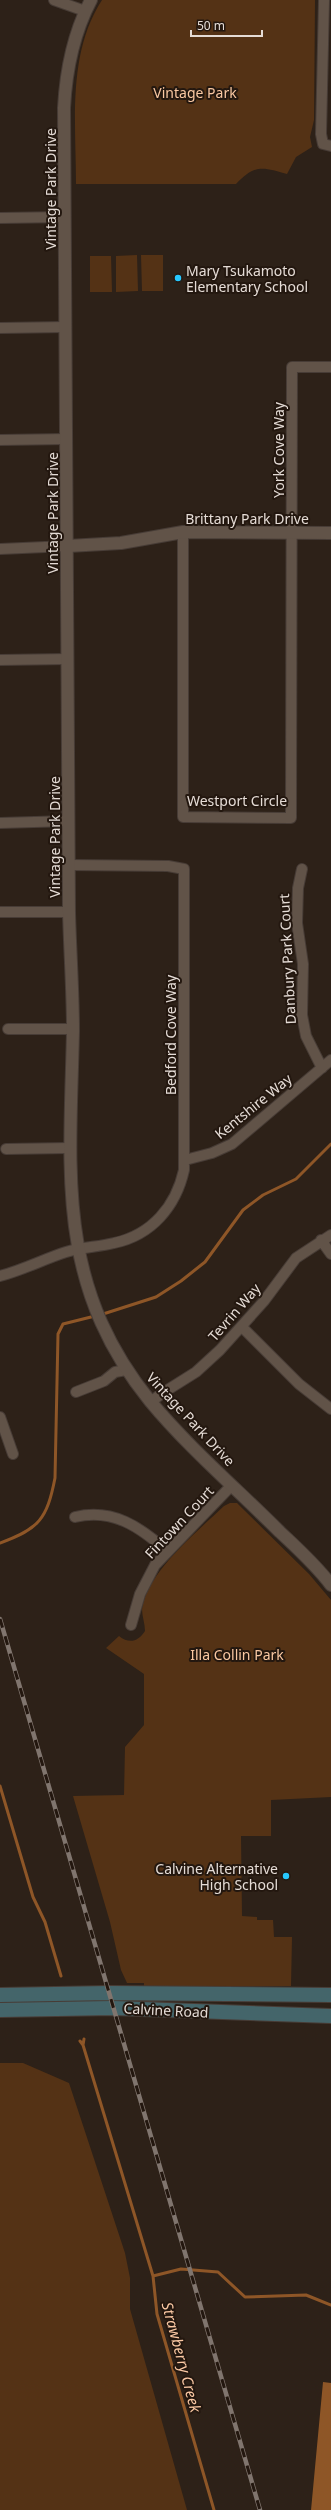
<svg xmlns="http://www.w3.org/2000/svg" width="331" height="2510" font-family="'Noto Sans',sans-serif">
<rect width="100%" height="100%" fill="#2d2118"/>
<!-- green -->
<path fill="#543215" d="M102 0H315L314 120 310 137 312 147 296 157 287 174C263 167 255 164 236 184H76C76 123 67 54 102 0Z
M137 255 138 291 116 292V256Z
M141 255H163V291H142Z
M90 256H111L112 292H90Z
M230 1503H237L242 1508 309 1574 331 1600V1797L271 1800V1836H241L242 1916 257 1917V1920H273L274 1937H292L291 1986H144V1983H127L121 1970 110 1922 73 1796 124 1795 125 1747 144 1725V1674L106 1648 119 1636C129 1644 138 1642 145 1631 145 1624 142 1616 142 1609 147 1572 198 1531 224 1506Z
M0 2063H23L69 2083 125 2253 130 2278V2309L187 2510H0Z"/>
<!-- water -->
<path fill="#8e5627" d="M323 2382 331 2383V2510H311Z"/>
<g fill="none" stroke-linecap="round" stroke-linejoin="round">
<!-- stream -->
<path stroke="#8e5627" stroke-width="3" d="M100 1315 156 1297 181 1281 205 1262 243 1210 263 1195 296 1179 331 1144
M0 1543C39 1529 47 1519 55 1478L58 1334 63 1324 95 1316
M0 1786 33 1897 45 1922 61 1976
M80 2041 83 2045 153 2276
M83 2045 84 2039
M214 2510 157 2314 153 2276 181 2269 218 2272 245 2297 306 2295 331 2305"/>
<!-- minor casing -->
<g stroke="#473c36" stroke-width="12">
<path id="minor" d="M54 0 85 11
M324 0 321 134 323 144 331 146
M0 218 65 217
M0 328 66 327
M0 440 67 439
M183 532V817L291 818 292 367H331
M0 549 68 546
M0 660 68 659
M0 823 69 821
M302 869 298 888 297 923 303 964 302 1015 306 1036 322 1068
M0 912H69
M8 1029H73
M6 1149 69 1148
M185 1160 212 1153 232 1144 331 1060
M321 1240 331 1254
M0 1276C23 1270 44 1259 66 1252 82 1247 98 1247 114 1243 152 1235 176 1206 184 1170V869L168 866 69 865
M242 1327 299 1384 331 1409
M76 1392 104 1381 115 1372 126 1370
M151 1402 161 1394 196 1372 220 1350 264 1301 296 1258 331 1235
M0 1417 13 1454
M75 1517C113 1508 140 1527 167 1551
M131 1625 140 1594 155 1565 232 1485"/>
</g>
<!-- tertiary casing -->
<g stroke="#473c36" stroke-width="14">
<path id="tertiary" d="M91 0C73 34 66 70 64 108L69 912C70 951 73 992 73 1031 70 1171 55 1284 150 1401 189 1448 237 1489 280 1532 298 1549 316 1565 331 1585
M68 546 121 543 183 532 331 533"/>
</g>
<!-- secondary casing -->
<g stroke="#473c36" stroke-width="16">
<path id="secondary" d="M0 1995 109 1993 331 1995
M0 2010 113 2008 331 2016"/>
</g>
<!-- minor -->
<use href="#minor" stroke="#615348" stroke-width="10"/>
<!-- tertiary -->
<use href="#tertiary" stroke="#615348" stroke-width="12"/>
<!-- secondary -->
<use href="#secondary" stroke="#44656a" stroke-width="14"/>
<!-- rail casing -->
<g stroke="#80756e" stroke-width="4.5">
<path id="rail" d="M0 1619 260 2510"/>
</g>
<!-- rail -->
<use href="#rail" stroke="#23170f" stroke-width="3" stroke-dasharray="9" stroke-linecap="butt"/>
</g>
<!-- markers -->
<g fill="#27c8ff" stroke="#23170f" stroke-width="1.5">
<circle cx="178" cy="278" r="4"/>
<circle cx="286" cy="1876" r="4"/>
</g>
<g text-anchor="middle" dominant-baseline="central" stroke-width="4" stroke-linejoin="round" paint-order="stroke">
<!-- park labels -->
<g font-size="14" fill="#fac8a2" stroke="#23170f">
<text x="195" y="92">Vintage Park</text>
<text x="237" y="1654">Illa Collin Park</text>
</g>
<!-- street labels -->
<g font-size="14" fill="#e5dcd6" stroke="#23170f">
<text transform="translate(50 189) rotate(-90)">Vintage Park Drive</text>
<text transform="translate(278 450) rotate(-90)">York Cove Way</text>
<text transform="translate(52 513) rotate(-90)">Vintage Park Drive</text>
<text x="247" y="518">Brittany Park Drive</text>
<text x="237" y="800">Westport Circle</text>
<text transform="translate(54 837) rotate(-90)">Vintage Park Drive</text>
<text transform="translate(287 959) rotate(-93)">Danbury Park Court</text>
<text transform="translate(170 1035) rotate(-90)">Bedford Cove Way</text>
<text transform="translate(253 1106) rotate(-39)">Kentshire Way</text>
<text transform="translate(234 1312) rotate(-49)">Tevrin Way</text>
<text transform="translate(191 1419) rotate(47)">Vintage Park Drive</text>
<text transform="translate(179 1522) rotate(-47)">Fintown Court</text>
<text transform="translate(166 2010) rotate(3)">Calvine Road</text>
</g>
<!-- poi labels -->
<g font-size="14" fill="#e5dcd6" stroke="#23170f" text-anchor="start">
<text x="186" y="270">Mary Tsukamoto<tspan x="186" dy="16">Elementary School</tspan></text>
<text x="278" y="1868" text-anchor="end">Calvine Alternative<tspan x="278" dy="16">High School</tspan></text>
</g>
<!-- water labels -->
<g font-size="15" font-style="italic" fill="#fbc9a4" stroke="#23170f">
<text transform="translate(182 2357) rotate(75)">Strawberry Creek</text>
</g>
</g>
<!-- scale -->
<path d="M191 30v6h71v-6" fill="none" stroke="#e5dcd6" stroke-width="2"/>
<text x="197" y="30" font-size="12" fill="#e5dcd6" stroke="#23170f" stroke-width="3" paint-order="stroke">50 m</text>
</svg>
